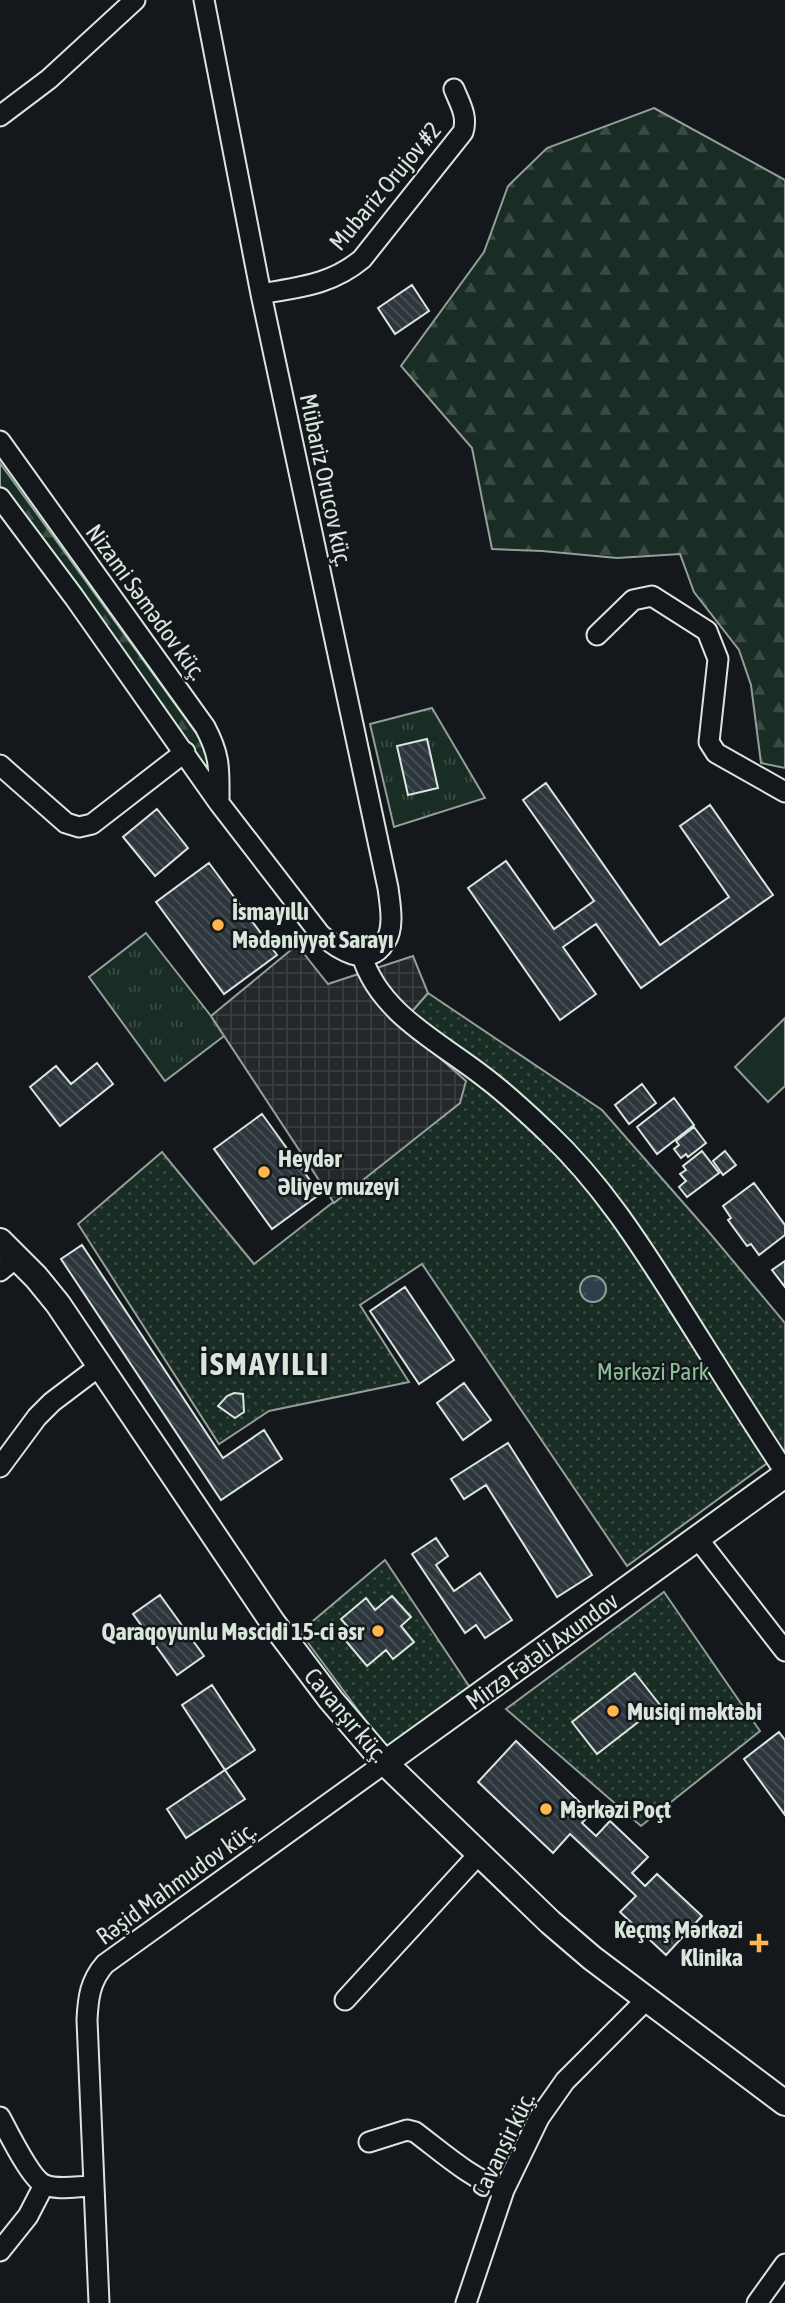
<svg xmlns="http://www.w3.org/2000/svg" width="785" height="2303" font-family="'Asap Condensed',sans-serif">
<defs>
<pattern id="grass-tufts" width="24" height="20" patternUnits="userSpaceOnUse" patternTransform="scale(1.75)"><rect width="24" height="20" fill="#1a2d24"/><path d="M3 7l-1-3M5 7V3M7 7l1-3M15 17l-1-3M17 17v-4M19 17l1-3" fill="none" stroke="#3b4b43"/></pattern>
<pattern id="forest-firs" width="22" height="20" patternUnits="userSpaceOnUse" patternTransform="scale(1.75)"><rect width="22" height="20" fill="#1a2d24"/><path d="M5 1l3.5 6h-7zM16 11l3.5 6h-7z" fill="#3b4b43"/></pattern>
<pattern id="park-dots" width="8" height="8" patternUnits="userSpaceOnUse" patternTransform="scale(1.75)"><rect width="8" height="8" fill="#1a2d24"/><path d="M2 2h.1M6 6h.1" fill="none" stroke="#3b4b43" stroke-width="1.8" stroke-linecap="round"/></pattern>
<pattern id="plaza-grid" width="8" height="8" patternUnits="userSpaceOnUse" patternTransform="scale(1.75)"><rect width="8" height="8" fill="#24282b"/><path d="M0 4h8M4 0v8" fill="none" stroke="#393d3f"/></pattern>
<pattern id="water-ripples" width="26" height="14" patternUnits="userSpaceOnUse" patternTransform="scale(1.75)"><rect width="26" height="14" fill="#2f3f4d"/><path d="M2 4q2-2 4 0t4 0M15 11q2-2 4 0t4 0" fill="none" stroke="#4c5b66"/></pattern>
<pattern id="building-back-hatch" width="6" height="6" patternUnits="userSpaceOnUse" patternTransform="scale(1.75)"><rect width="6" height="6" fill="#2c363c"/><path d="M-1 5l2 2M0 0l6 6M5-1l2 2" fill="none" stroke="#4a5358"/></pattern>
</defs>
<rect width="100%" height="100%" fill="#14181c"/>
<!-- grass -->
<path fill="url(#grass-tufts)" stroke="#939e99" stroke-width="2" d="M432 708 485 798 394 827 370 724Z
M146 933 211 1016 224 1036 165 1081 89 977Z"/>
<!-- forest -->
<path fill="url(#forest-firs)" stroke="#939e99" stroke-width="2" d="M654 108 785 180V768L761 763 751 685 739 650 694 592 680 554 617 558 542 551 492 549 472 448 401 366 484 252 508 186 547 148Z
M0 463 204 744 209 773 81 594 0 486Z"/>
<!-- park -->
<path fill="url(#park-dots)" stroke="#939e99" stroke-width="2" d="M428 993 602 1110 708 1231 785 1323V1450L627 1566 422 1264 360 1305 409 1382 269 1411 219 1444 78 1224 162 1152 254 1264 460 1103 401 1024Z
M385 1560 471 1689 386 1748 300 1632Z
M664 1592 760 1731 641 1826 506 1709Z"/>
<!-- pitch -->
<path fill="#1a2d24" stroke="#939e99" stroke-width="2" d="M785 1018V1086L768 1102 735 1067Z"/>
<!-- plaza -->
<path fill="url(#plaza-grid)" stroke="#939e99" stroke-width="2" d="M297 945 328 984 413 956 428 993 401 1024 466 1081 460 1103 334 1203 211 1016Z"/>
<!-- water -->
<path fill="url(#water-ripples)" stroke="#939e99" stroke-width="2" d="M580 1289a13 13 0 1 1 26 0a13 13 0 1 1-26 0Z"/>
<!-- building -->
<path fill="url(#building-back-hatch)" stroke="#d8e6dc" stroke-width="2" d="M412 285 429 311 395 334 378 308Z
M427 739 438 788 408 795 397 746Z
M546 783 660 945 729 897 680 826 710 805 773 895 641 988 596 924 563 947 596 994 560 1020 468 888 506 861 554 929 594 901 523 800Z
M157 809 188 848 155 876 123 837Z
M209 863 277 955 224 994 156 902Z
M97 1063 113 1084 60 1126 30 1087 56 1066 71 1084Z
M642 1084 656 1103 629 1124 615 1105Z
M674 1098 694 1125 657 1154 637 1127Z
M262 1114 320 1194 272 1229 214 1149Z
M694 1127 706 1143 688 1157 686 1154 681 1158 674 1149 679 1145 676 1141Z
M702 1151 719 1173 687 1197 679 1187 686 1181 680 1174 686 1170 683 1166Z
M725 1151 736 1165 723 1175 713 1161Z
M754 1183 785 1225V1235L759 1255 751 1244 747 1246 728 1220 731 1218 723 1206Z
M82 1245 223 1458 264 1430 282 1459 221 1500 61 1259Z
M785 1261V1287L772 1270Z
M405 1287 454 1360 419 1384 370 1311Z
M464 1383 491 1420 463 1440 437 1403Z
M234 1393 243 1394 244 1412 235 1418 218 1406 227 1396Z
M508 1443 592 1575 557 1597 486 1485 464 1499 451 1479Z
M436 1538 448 1556 436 1565 454 1591 480 1573 512 1620 485 1638 476 1625 465 1633 412 1554Z
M160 1595 204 1656 177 1675 133 1614Z
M392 1596 411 1617 401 1626 414 1642 393 1659 386 1650 367 1666 346 1641 354 1634 341 1619 366 1598 375 1610Z
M635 1673 660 1705 597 1754 572 1722Z
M212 1685 255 1750 225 1770 182 1705Z
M779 1732 785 1740V1815L744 1759Z
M516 1741 591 1813 582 1823 596 1836 610 1821 648 1857 632 1873 645 1886 657 1874 702 1916 666 1955 620 1912 636 1896 570 1834 553 1853 478 1782Z
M225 1770 245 1799 186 1838 167 1809Z"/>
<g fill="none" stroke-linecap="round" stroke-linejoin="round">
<!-- minor casing -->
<g stroke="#d8e6dc" stroke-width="23">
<path id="minor" d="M0 116 49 79 135 0
M261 294C299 287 331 285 362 259L463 132C468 116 460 104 454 89
M0 441 205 727C221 757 219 770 219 803
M0 498 74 597 219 803 320 934C337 949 368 970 385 942 395 928 390 904 388 888L261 294 204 0
M597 635 633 600 652 596 707 631 718 659 709 742 716 753 785 792
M0 765 66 823 79 827 92 824 185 752
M362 956C380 1015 442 1043 488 1080 509 1096 529 1115 548 1133 600 1182 638 1241 676 1301 712 1358 748 1416 785 1472
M0 1271 17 1257
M0 1467 37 1417 52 1402 101 1365
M698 1539 785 1651
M345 2000 478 1855
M0 2117C8 2132 30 2177 43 2184 56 2191 78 2186 93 2186
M369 2142 407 2130 415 2132C443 2153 470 2178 504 2190
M0 2251 28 2216 44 2185
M99 2303 87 2020C88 1998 90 1981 105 1964L385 1763
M466 2303 504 2190 539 2118 565 2081 647 1999
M757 2303 785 2264"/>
</g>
<!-- major casing -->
<g stroke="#d8e6dc" stroke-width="28">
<path id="major" d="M0 1241 36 1277 58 1304 273 1623 331 1700 385 1763 550 1922 592 1958 785 2103
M385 1763 785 1475"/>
</g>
<!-- minor -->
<use href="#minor" stroke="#14181c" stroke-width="19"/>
<!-- major -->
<use href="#major" stroke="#14181c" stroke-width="24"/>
</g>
<!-- markers -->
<g fill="#ffb74d" stroke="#14181c" stroke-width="2.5">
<circle cx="218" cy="925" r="7"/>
<circle cx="264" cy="1172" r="7"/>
<circle cx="378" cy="1631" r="7"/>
<circle cx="613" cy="1711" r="7"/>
<circle cx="546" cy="1809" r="7"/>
<path d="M755.5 1932.5h7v7h7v7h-7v7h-7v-7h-7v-7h7z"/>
</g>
<g text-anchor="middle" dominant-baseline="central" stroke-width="5" stroke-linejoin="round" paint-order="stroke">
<!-- street labels -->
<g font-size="24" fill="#d8e6dc" stroke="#14181c">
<text transform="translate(385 186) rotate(-50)">Mubariz Orujov #2</text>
<text transform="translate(326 480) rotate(78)">Mübariz Orucov küç.</text>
<text transform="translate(146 602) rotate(54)">Nizami Səmədov küç.</text>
<text transform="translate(542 1651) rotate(-36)">Mirzə Fətəli Axundov</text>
<text transform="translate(346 1715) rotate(50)">Cavanşır küç.</text>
<text transform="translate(176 1883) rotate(-36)">Rəşid Mahmudov küç.</text>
<text transform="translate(503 2145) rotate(-64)">Cavanşir küç.</text>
</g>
<!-- poi labels -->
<g font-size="24" font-weight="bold" fill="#d8e6dc" stroke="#14181c" text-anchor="start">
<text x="232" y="911">İsmayıllı<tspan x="232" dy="28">Mədəniyyət Sarayı</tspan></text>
<text x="278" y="1158">Heydər<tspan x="278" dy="28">Əliyev muzeyi</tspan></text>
<text x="364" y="1631" text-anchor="end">Qaraqoyunlu Məscidi 15-ci əsr</text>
<text x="627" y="1711">Musiqi məktəbi</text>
<text x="560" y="1809">Mərkəzi Poçt</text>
<text x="743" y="1929" text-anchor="end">Keçmş Mərkəzi<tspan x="743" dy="28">Klinika</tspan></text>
</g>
<!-- park labels -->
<g font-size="24" fill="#8ac095" stroke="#14181c">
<text x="653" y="1371">Mərkəzi Park</text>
</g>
<!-- district labels -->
<g font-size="32" font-weight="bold" letter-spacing="2" fill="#d8e6dc" stroke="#14181c">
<text x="265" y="1363">İSMAYILLI</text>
</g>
</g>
</svg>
